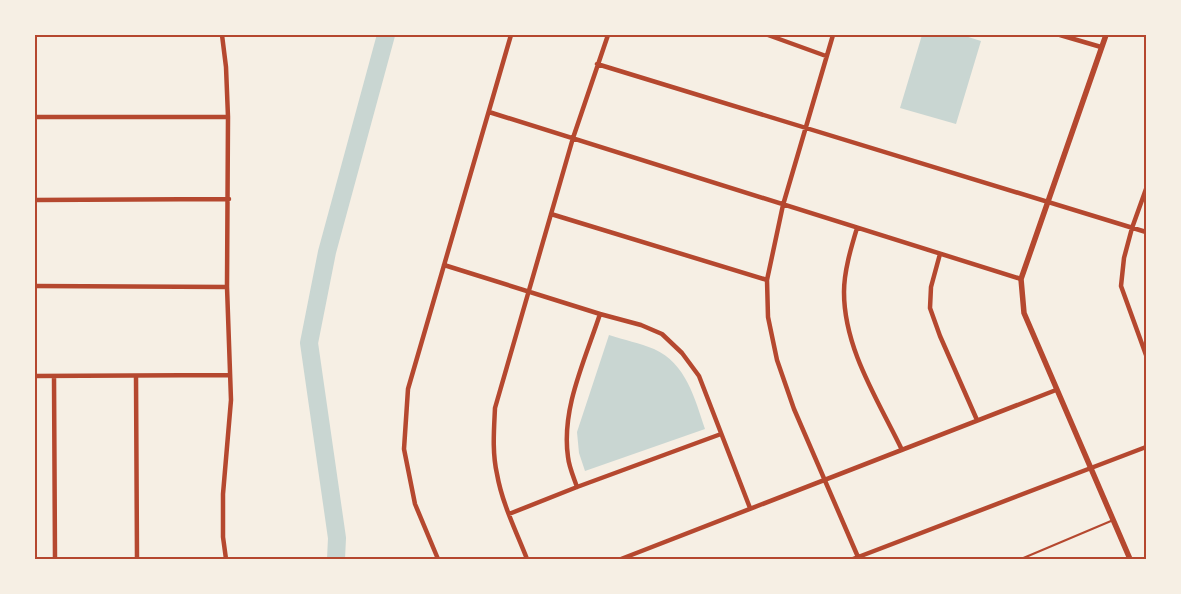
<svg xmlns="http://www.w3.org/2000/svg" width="1181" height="594" font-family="'Exo 2',sans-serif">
<rect width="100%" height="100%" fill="#f6efe4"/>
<!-- water -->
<path fill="#c9d6d2" d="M922 35H962L981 41 956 124 900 108Z
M609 335C624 340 640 343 654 349 686 363 695 399 705 429L585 471 579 453 577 432Z"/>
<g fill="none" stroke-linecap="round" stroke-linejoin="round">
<!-- river -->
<path stroke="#c9d6d2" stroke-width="18" d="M336 559 337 538 309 343 327 252 386 35"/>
<!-- service -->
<path stroke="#b5482f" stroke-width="2" d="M1021 559 1111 521"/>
<!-- minor -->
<path stroke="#b5482f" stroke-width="4.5" d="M222 35 226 67 228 117 227 287 231 400 223 494V537L226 559
M768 35 826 56
M833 35 783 205 767 280 768 317 777 360 794 409 858 557
M1060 35 1101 47
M597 64 1146 232
M489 112 1021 279
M35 117H228
M1146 189 1132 228 1124 258 1121 286 1146 355
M35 200 229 199
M551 214 767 280
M857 228C851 248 844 271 844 292 844 349 878 400 902 450
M940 254 931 287 930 308 940 336 977 420
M444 265 600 314 641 325 662 334 682 353 699 376 750 508
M35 286 227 287
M35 376 230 375
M54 376 55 559
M136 376 137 559
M577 487C574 478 569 467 568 457 561 409 585 360 600 314
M509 514 577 487 721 434
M438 559 415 504 404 449 408 389 511 35
M527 559C516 531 502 503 497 474 492 452 494 430 495 408L573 138 608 35
M621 559 1056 390
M853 559 1146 447"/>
<!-- tertiary -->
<path stroke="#b5482f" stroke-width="5.5" d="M1106 35 1021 279 1024 313 1130 559"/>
</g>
<!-- border -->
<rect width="1181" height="594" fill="none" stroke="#f6efe4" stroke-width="72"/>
<rect x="36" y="36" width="1109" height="522" fill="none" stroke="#b5482f" stroke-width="2"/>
</svg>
